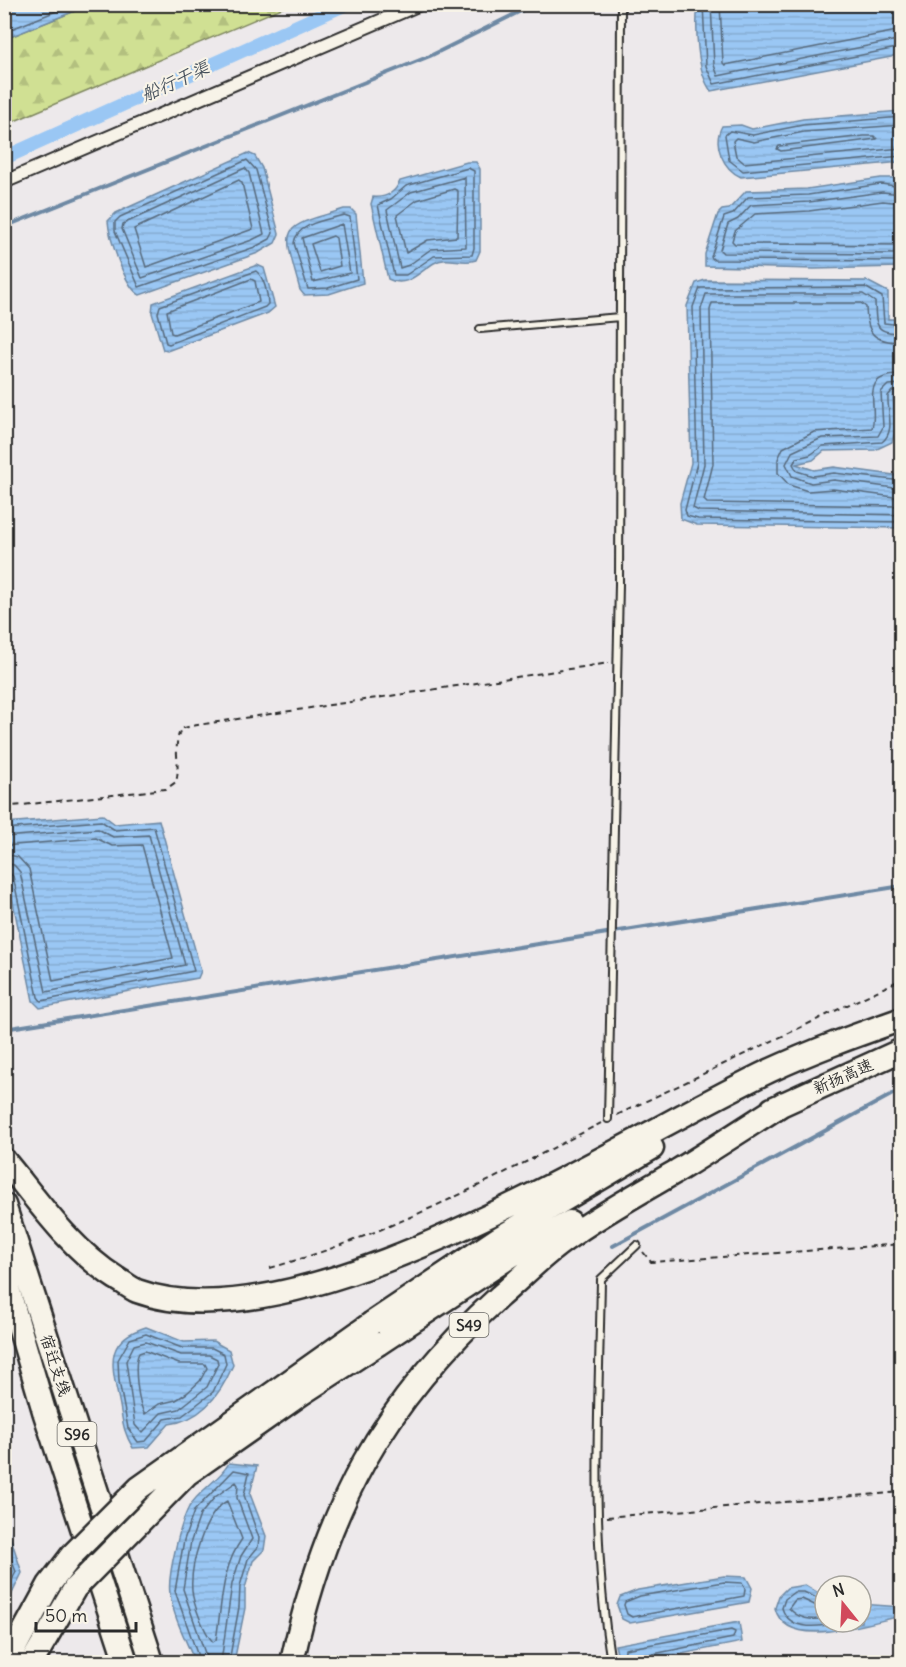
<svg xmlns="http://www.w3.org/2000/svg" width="906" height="1667" font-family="Delius,'LXGW WenKai TC',sans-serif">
<defs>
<pattern id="forest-firs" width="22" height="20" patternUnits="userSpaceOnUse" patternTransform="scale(1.5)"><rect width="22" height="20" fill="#d0e093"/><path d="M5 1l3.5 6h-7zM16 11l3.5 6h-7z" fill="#b3c07f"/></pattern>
<pattern id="water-rules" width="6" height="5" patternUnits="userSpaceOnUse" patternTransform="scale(1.5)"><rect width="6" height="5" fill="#9ac7f4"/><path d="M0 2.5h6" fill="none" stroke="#85abd1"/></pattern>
</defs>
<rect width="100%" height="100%" fill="#ede9eb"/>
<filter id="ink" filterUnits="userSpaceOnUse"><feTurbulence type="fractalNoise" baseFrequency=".0167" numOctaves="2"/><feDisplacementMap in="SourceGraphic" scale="12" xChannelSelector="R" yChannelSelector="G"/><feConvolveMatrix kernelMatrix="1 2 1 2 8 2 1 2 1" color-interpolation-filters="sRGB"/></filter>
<g filter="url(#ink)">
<!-- forest -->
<path fill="url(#forest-firs)" stroke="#7e865f" stroke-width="1.5" d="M90 5H289L5 125V39Z"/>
<!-- water -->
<path fill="url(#water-rules)" stroke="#6e89a4" stroke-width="1.5" d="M5 4H90V5L5 39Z
M698 5H901V52L891 57 711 91C697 73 695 27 698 5Z
M901 111V162L741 177C723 169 712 144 722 126L741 125 752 129 803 119Z
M248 153 255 156 262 168 279 234 275 243 258 253 140 295C125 288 109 237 108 221L116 213Z
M467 162H476L480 169V251L476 260C462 265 447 255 434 263 419 272 407 289 388 279L371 204 373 197C385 198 395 193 400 181Z
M881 178H896L901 182V267L814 269 705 266V254L718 214 722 210 729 209 746 191 807 189Z
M344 209H351L356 214 363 283 329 294 304 295 300 290C282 224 278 229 344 209Z
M257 265 264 268 275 307 268 313 167 351 163 350 152 313 153 303Z
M705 280 867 281 888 292V319H902L901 397H893L896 429 892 442 875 450 824 451 813 460 796 464 814 470 834 467 901 476V528L697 525 681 519 680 503 691 463 687 306 696 283Z
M103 815 115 824 159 820 201 971 198 978 40 1008 33 1001 5 863V823Z
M146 1327 184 1342 213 1341 229 1350 233 1365C221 1394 202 1420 169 1424L149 1447 133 1448C121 1428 123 1417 118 1396 110 1361 107 1339 146 1327Z
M229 1463 257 1466 250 1494 266 1536 264 1550 253 1561 245 1588V1608L234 1662H195C186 1640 173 1617 170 1593 167 1577 181 1521 189 1507 200 1489 219 1481 229 1463Z
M5 1520 22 1573 5 1608H4Z
M724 1576 746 1577 752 1588 749 1602 630 1623 622 1619 617 1605 620 1597 638 1590Z
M805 1585 825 1597V1622H861V1604L901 1607V1616C870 1622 786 1653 775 1608L779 1596 787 1588Z
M739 1622 742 1642 641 1662H619L615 1645Z"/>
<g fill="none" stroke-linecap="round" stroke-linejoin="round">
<!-- shore -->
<path stroke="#57697b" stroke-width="1.5" d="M703 4 706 66 714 84 902 47
M711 4 714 65 718 76 902 39
M720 4 723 63 725 65 902 30
M4 32 74 4
M902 117 803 125 753 135 730 131 725 135 729 160 743 171 902 156
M902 125 804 132 754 142 736 138 733 141 736 156 744 163 902 148
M864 136H874L877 139 781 151 777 149 779 146Z
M247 160 256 170 273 233 270 239 255 247 139 287 115 231V222L120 217Z
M245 168 249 173 264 234 252 240 142 278 122 229 123 224Z
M468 168 474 171V248L472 255 434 256 406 275H394L378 205 391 199 406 186Z
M465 177 466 247 431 249 409 265 400 268 387 210 411 192Z
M239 180 242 183 253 229 146 267 134 229Z
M902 187 881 184 808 195 748 197 733 214 724 217 711 257 714 260 902 261
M454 189 458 191 457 237 428 240 406 253 397 215 417 200Z
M902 194 882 192 809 202 751 205 738 219 728 224 720 250 723 253 902 254
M902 203 883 201 809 211 755 214 735 231 732 241 735 244 902 245
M344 215 350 217 357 279 328 288 308 289 294 243C297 223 327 220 344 215Z
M342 224 350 273 313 282 302 238Z
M333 236 336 238 340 266 320 272 311 244Z
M256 271C264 277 268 294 268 304L265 307 169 344 166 343 158 313 160 306Z
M251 279 255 281 259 302 174 334 171 333 167 311Z
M902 325 884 323 882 297 865 287 700 288 693 307 697 463 685 510 687 516 698 519 902 522
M902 333C874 333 876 325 875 302L863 294H706L701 309 704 464 693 508 699 511 902 515
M902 342C873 342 867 334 866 307L861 303H712L710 310 713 464 704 500 707 503 902 506
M902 375C857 374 879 404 872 428L814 432 783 448 778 459V473L789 485 808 491 833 489 902 498
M902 384 888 385 881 392 883 427 878 436 822 438 792 452 786 464 792 476 811 483 834 480 902 489
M902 391H892L888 396C887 412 896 431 882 442L823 446 810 455 797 458 793 464 797 471 813 476 834 473 902 481
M4 829 101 821 115 830 154 827 194 971 41 1001 38 997 13 876 4 870
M4 837 98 829 113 837 149 835 185 965 46 992 20 872 14 865 4 863
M4 846 96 838 112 846 142 845 173 958 53 981 29 869 18 857 4 854
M146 1334 182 1348H212L224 1354 226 1364 213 1392 182 1416 165 1419 146 1441 138 1442 128 1428 119 1381 118 1360 130 1339Z
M146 1342 181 1355H209L217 1359 218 1364 207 1387 179 1409 161 1413 142 1433 135 1425 126 1361 134 1345Z
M145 1351 179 1364H205L207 1368 200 1381 187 1393 176 1400 159 1404 145 1414C138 1404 133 1364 139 1353Z
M227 1501 242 1539C221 1568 222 1605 216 1640L213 1642C204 1632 193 1604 192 1590 190 1566 204 1513 227 1501Z
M4 1539 16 1572 4 1595
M724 1582 742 1583 745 1589 744 1596 632 1617 627 1614 624 1605 625 1602 640 1596Z
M825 1602 804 1592H794L785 1599 782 1608C790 1634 825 1626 844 1622
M825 1610 802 1599 795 1600 789 1608C798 1619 812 1621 825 1618
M200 1662 175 1591 184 1540 194 1511 234 1470 249 1473 244 1495 259 1538 258 1547 248 1559 240 1586 239 1607 229 1662
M208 1662 183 1589 191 1541 200 1515 215 1497 236 1482 238 1485 237 1498 252 1539 241 1556 232 1584 221 1662
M624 1662 625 1649 731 1630 735 1632 733 1638 653 1654 648 1662"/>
<!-- stream -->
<path stroke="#6e89a4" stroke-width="4" d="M4 227 430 56 535 4
M4 1029 902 886
M613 1246 902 1089"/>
<!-- canal -->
<path stroke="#9ac7f4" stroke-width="14" d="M4 158 346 4"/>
<!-- service casing -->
<g stroke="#2b2b2b" stroke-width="10">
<path id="service" d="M480 329 620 317
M608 1119 619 584 621 4
M611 1662C590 1537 599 1406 601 1279L637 1245"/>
</g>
<!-- minor casing -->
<g stroke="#2b2b2b" stroke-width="16">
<path id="minor" d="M4 182 420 4"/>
</g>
<!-- motorway casing -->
<g stroke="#2b2b2b" stroke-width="27">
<path id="motorway" d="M772 1109 902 1050
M4 1160C39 1202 69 1248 116 1278 123 1282 130 1288 137 1291 301 1351 619 1142 769 1071 812 1051 857 1035 902 1019
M4 1205 152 1662
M4 1275 44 1411 126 1662
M372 1323 499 1238 652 1148
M378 1344 517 1252 570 1222
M292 1662C326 1507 382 1403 500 1296 522 1277 542 1256 565 1240 601 1214 639 1193 677 1171 713 1149 748 1126 784 1103"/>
</g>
<!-- path -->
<path stroke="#2b2b2b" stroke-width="2" stroke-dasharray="6 4.5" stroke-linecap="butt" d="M4 807 166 789 176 782C181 764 172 746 181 729L191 726 609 663
M617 1115 902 979
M643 1252 651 1262 902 1244
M270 1268C387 1235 494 1179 601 1123
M607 1517 902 1492"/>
<!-- service -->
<use href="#service" stroke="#f7f3e8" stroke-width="6"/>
<!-- minor -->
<use href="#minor" stroke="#f7f3e8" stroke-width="12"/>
<!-- motorway -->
<use href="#motorway" stroke="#f7f3e8" stroke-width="22"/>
<!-- motorway-bridge casing -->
<g stroke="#2b2b2b" stroke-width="27" stroke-linecap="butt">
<path id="motorway-bridge" d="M7 1662 49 1585 72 1555 139 1488 372 1323
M32 1662 75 1588 187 1474 301 1394 378 1344"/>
</g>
<!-- motorway-bridge -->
<use href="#motorway-bridge" stroke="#f7f3e8" stroke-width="22"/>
</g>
</g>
<g text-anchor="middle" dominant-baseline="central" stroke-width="4.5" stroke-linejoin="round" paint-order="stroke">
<!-- shield labels -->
<g fill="#f7f3e8" stroke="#686764" stroke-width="1.5">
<rect x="449.5" y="1313" width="39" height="24" rx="4.5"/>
<rect x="57.5" y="1422" width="39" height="24" rx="4.5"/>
</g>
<g font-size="15" font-weight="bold" fill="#2b2b2b">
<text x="469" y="1325">S49</text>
<text x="77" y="1434">S96</text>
</g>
<!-- street labels -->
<g font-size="16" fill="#2b2b2b" stroke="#f7f3e8">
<text transform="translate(843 1076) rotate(-24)">新扬高速</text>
<text transform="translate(56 1365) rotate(72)">宿迁支线</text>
</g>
<!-- water labels -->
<g font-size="18" font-style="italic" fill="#47525d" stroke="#f7f3e8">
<text transform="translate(175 81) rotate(-24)">船行干渠</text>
</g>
</g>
<!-- margin -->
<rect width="906" height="1667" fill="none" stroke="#f7f3e8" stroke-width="24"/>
<rect x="12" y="12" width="882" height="1643" fill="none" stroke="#2b2b2b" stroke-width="2" filter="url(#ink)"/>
<!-- north arrow -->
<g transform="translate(843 1604) rotate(342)"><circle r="28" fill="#f7f3e8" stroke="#a5a39c" stroke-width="1.5"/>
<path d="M0-4.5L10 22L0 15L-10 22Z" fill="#d1495b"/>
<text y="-9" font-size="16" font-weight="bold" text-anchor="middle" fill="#2b2b2b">N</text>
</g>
<!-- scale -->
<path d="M36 1622v9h100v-9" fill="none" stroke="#2b2b2b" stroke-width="3"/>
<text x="45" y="1622" font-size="18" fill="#2b2b2b" stroke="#f7f3e8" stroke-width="4.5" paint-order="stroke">50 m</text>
</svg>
